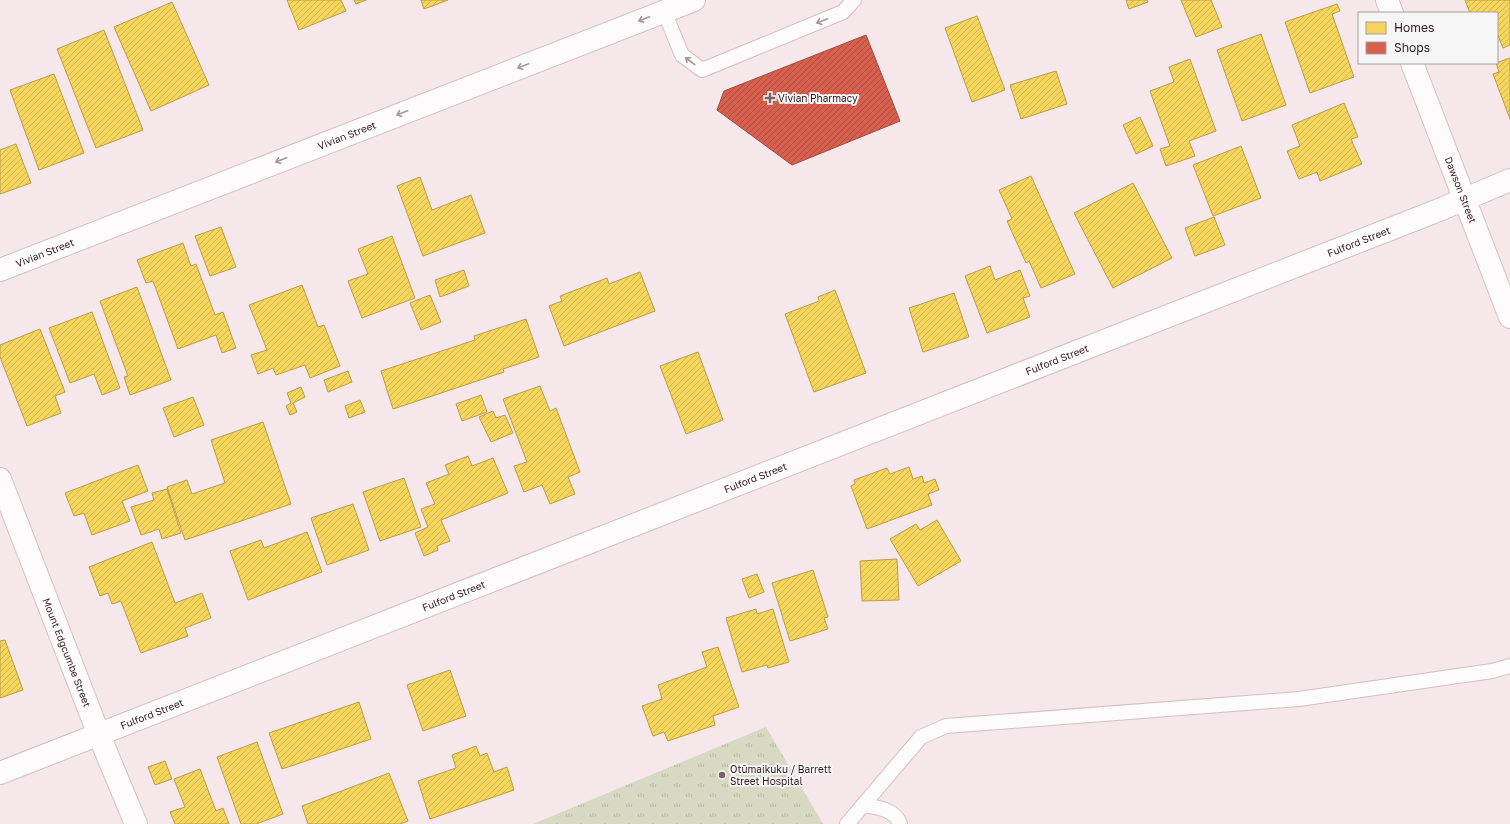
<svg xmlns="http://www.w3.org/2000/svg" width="1510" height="824" font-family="'Golos Text',sans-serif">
<defs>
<pattern id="grass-tufts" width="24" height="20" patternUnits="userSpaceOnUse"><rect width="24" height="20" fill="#d7d9c3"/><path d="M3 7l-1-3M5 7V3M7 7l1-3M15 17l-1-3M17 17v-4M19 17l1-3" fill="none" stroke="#b9baa7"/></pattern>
<pattern id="homes-hatch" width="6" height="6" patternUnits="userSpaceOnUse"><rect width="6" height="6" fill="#f6d55c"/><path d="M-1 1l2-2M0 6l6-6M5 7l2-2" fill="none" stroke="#d3b650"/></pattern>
<pattern id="shops-hatch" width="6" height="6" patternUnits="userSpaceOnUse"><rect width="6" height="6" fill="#d6604d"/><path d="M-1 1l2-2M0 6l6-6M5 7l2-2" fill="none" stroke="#ae4e40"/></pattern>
</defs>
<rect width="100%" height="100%" fill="#f5e7ea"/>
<!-- grass -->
<path fill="url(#grass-tufts)" d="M766 727 823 824H533Z"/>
<!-- homes -->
<path fill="url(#homes-hatch)" stroke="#bb9d4a" d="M287 0H341L346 11 299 30Z
M354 0H366L356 4Z
M421 0H448L424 9Z
M1126 0H1147L1148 2 1129 9Z
M1181 0H1211L1222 27 1196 37Z
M1465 0H1510V45L1503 48 1497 33V13H1470Z
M172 2 209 85 151 111 114 27Z
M1337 4 1340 11 1332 14 1354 77 1310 93 1285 22Z
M977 16 1005 90 972 102 945 28Z
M104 30 143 130 96 148 57 49Z
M1261 34 1286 105 1242 121 1217 50Z
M1510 58V119L1493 74 1499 72 1496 63Z
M1190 59 1216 131 1189 141 1195 156 1166 166 1160 149 1170 146 1150 91 1174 82 1169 67Z
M1056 71 1067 104 1021 119 1010 85Z
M54 74 84 153 39 170 10 90Z
M1344 103 1358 137 1351 139 1362 164 1320 181 1317 172 1299 179 1287 151 1300 146 1292 125Z
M1140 117 1153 146 1136 154 1123 125Z
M16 144 31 183 0 194V150Z
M1241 146 1261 198 1213 216 1193 165Z
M1031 176 1075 274 1041 288 1029 261 1026 263 1007 221 1012 219 999 190Z
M420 177 432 210 471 195 485 233 423 256 397 186Z
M1133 183 1172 258 1113 288 1074 213Z
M1214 217 1225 245 1195 256 1185 228Z
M221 227 236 267 210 276 195 236Z
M392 236 415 298 362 318 348 281 368 274 358 249Z
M183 243 191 266 196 264 215 315 223 312 236 348 222 353 216 335 178 349 153 281 146 283 137 260Z
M990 266 995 280 1020 270 1030 296 1023 298 1030 317 987 333 965 276Z
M464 270 469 286 440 297 435 280Z
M640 272 655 311 564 346 549 306 562 301 560 296 607 278 609 284Z
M302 285 318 327 324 325 340 366 310 378 305 365 276 375 273 368 258 374 251 355 267 350 249 305Z
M137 287 171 380 130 395 124 377 128 376 100 301Z
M835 290 866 373 814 392 785 314 819 301 818 297Z
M954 293 969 337 923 352 909 308Z
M430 295 441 322 421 330 410 303Z
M92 312 120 388 102 395 94 374 70 383 49 328Z
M526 319 539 357 503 369 504 372 393 409 381 371 475 340 474 336Z
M40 329 65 392 55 396 61 413 27 426 0 357V345Z
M698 352 723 420 686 434 660 366Z
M348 371 352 382 328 392 324 380Z
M540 386 550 411 556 408 580 472 568 477 575 494 550 504 542 485 524 492 514 466 527 462 503 399Z
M301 387 305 397 293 403 297 412 290 415 286 406 291 403 287 393Z
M481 395 487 412 462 421 456 404Z
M193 397 204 425 174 437 163 408Z
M360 400 365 412 349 418 345 406Z
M493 411 496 418 505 415 513 433 491 442 479 417Z
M263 422 291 504 185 540 167 487 187 480 192 494 225 483 211 440Z
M468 456 472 466 493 458 508 493 441 520 450 541 437 546 438 550 424 556 415 533 428 527 421 509 435 504 426 483 449 474 445 465Z
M138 465 148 491 122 501 130 521 92 535 84 513 74 516 65 493Z
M909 467 913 479 922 476 924 483 935 479 939 490 928 494 932 505 867 529 851 486 855 484 854 480 887 468 890 474Z
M404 478 421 527 380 541 363 492Z
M167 489 181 533 162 539 159 529 141 535 131 507 154 500 152 493Z
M353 504 369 550 327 565 311 518Z
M937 520 961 561 918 586 890 539 916 524 920 530Z
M307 532 322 572 248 600 230 551 261 540 264 548Z
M152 542 175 603 202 593 211 618 185 628 188 636 141 653 121 601 112 604 108 593 100 596 89 567Z
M897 559 899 600 862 601 860 561Z
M813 570 828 617 824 618 828 629 790 641 772 583Z
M757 574 764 592 749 598 742 579Z
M756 609 757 614 773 609 789 662 768 668 767 665 742 672 726 618Z
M5 640 23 690 0 698V641Z
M718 647 739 707 713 716 715 725 668 741 664 732 653 736 642 706 662 699 658 685 707 667 702 652Z
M450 670 466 716 423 731 407 685Z
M359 702 371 739 282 769 269 733Z
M257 742 283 814 256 824H241L217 757Z
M476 746 480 756 487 753 494 772 507 767 514 790 430 819 418 781 456 768 452 755Z
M165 761 172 779 155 785 148 767Z
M200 769 216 811 223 808 229 824H175L170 812 185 807 174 779Z
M389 773 408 821 400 824H308L302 806Z"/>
<!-- shops -->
<path fill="url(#shops-hatch)" stroke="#a54b40" d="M866 35 900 121 792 165 717 110 724 91Z"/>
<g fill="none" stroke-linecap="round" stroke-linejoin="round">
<!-- service casing -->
<g stroke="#d2c0c4" stroke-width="16">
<path id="service" d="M664 11 682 55 702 70 843 12 854 0
M863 805C876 807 895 809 900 824
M847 824 921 737 946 726 1299 699 1492 671 1510 666"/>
</g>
<!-- minor casing -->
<g stroke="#d2c0c4" stroke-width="24">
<g id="minor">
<path id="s1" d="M0 479 99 735 136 824"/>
<path id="s2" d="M0 773 1439 210 1510 180"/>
</g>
</g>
<!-- tertiary casing -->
<g stroke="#d2c0c4" stroke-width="24">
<g id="tertiary">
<path d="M1387 0 1392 13"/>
<path id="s3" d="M1412 63 1510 317"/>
</g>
</g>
<!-- primary casing -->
<g stroke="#d2c0c4" stroke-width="24">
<g id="primary">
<path id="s4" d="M0 270 694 0"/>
</g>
</g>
<!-- service -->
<use href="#service" stroke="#fefbfc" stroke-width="14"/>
<!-- minor -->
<use href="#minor" stroke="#fefbfc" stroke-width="22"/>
<!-- tertiary -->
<use href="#tertiary" stroke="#fefbfc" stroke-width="22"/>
<!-- primary -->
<use href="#primary" stroke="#fefbfc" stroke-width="22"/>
</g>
<!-- one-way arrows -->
<defs><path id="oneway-shaft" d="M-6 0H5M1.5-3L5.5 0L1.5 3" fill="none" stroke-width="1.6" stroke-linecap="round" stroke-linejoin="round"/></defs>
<g stroke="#a29699">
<use href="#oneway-shaft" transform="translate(644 19) rotate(159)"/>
<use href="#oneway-shaft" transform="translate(822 21) rotate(158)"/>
<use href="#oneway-shaft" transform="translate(690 61) rotate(-143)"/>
<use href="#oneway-shaft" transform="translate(523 66) rotate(159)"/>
<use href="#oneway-shaft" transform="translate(402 113) rotate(159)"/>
<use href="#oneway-shaft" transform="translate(281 160) rotate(159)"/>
</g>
<!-- markers -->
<g fill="#766267" stroke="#f6f6f6" stroke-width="1.5">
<path d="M768 92h4v4h4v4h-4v4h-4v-4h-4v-4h4z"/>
<circle cx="722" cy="775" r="4"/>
</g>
<g text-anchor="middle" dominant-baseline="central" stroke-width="4" stroke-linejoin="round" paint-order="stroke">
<!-- poi labels -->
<g font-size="10" fill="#321b21" stroke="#f6f6f6" text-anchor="start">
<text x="778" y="98">Vivian Pharmacy</text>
<text x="730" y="769">Otūmaikuku / Barrett<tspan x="730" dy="12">Street Hospital</tspan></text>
</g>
<!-- street labels -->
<g font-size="10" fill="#321b21" stroke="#f6f6f6">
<text stroke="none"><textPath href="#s4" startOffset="372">Vivian Street</textPath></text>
<text stroke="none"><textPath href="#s3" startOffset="136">Dawson Street</textPath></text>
<text stroke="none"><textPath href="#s2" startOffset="1459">Fulford Street</textPath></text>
<text stroke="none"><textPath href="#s4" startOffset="48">Vivian Street</textPath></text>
<text stroke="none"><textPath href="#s2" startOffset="1135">Fulford Street</textPath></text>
<text stroke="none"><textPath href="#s2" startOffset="811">Fulford Street</textPath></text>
<text stroke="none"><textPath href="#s2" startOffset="487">Fulford Street</textPath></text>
<text stroke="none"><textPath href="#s1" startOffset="186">Mount Edgcumbe Street</textPath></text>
<text stroke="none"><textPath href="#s2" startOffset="163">Fulford Street</textPath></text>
</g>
</g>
<!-- legend -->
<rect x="1358" y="12" width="140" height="52" fill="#f6f6f6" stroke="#a89ea1"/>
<rect x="1366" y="22" width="20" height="12" fill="#f6d55c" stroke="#a89ea1"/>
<text x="1394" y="32" font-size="12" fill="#321b21">Homes</text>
<rect x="1366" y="42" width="20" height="12" fill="#d6604d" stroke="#a89ea1"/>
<text x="1394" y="52" font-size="12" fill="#321b21">Shops</text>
</svg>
